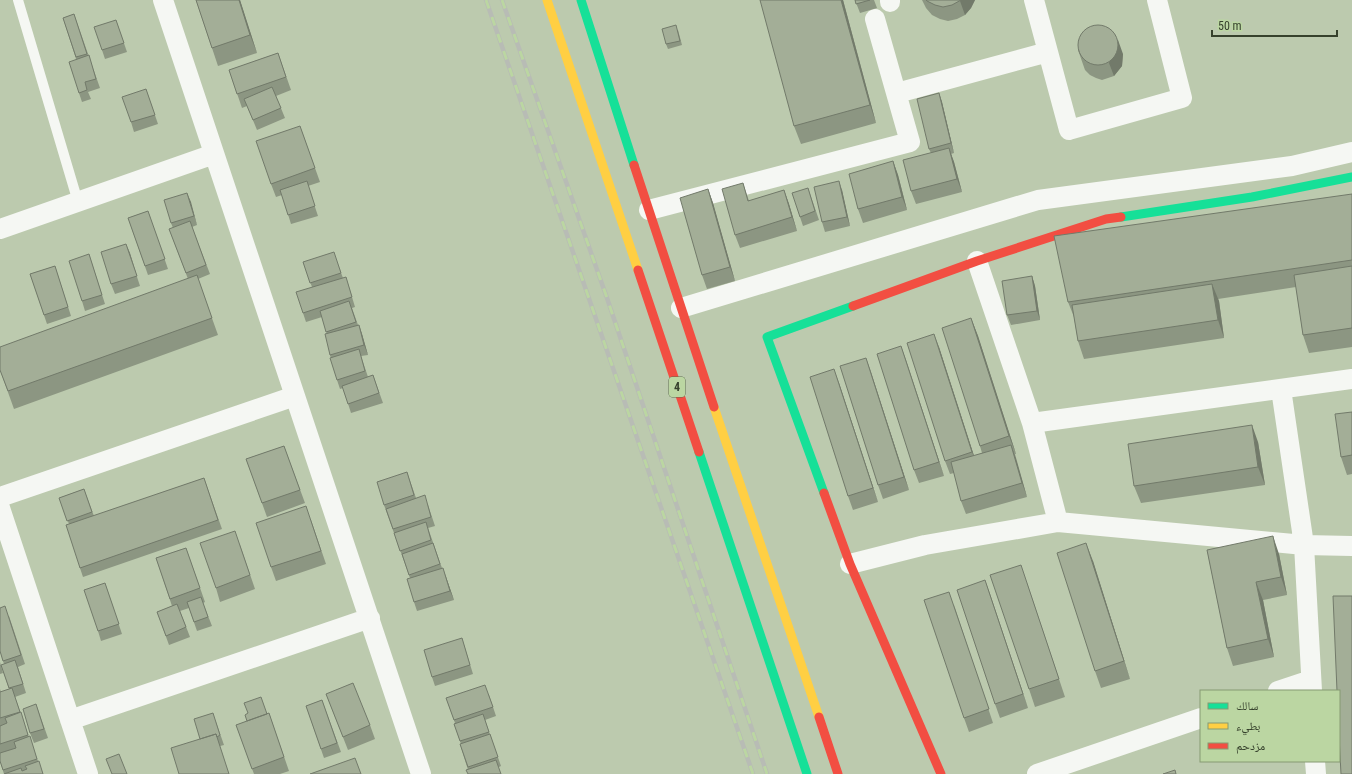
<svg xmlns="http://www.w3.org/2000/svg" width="1352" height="774" font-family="'Roboto Condensed','Noto Naskh Arabic',sans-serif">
<rect width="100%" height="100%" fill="#bccaae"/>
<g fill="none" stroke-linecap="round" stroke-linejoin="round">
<!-- lane -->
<path stroke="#f5f7f3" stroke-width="10" d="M18 0 78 202"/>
<!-- street -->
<path stroke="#f5f7f3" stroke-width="20" d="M163 0 421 774
M890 0V2
M1034 0 1069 130 1182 98 1157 0
M897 93 1048 52
M649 210 910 142 875 19
M0 229 214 154
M977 261 1032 423 1058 522
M681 308 1038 200 1292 166 1352 152
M1281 389 1304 545 1312 691
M1032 423 1352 379
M0 497 295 396
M0 508 88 774
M850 564 925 545 1058 522 1304 545 1352 546
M1278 691 1311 680
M70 720 370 618
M1315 761 1316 774
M1037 774 1201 718"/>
<!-- fast -->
<path stroke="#16e098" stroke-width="9" d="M581 0 634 165
M1121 217 1252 197 1352 177
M699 452 807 774
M824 493 767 337 853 306"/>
<!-- slow -->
<path stroke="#ffcf43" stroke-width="9" d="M547 0 638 270
M714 407 819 717"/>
<!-- jam -->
<path stroke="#f24e42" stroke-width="9" d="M634 165 714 407
M638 270 699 452
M853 306 977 261 1106 219 1121 217
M824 493 850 564 941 774
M819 717 838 774"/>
<!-- rail casing -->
<g stroke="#b8bcb5" stroke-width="4.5">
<path id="rail" d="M486 0 753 774
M502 0 607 298 767 774"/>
</g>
<!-- rail -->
<use href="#rail" stroke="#bbd6a2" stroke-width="3" stroke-dasharray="9" stroke-linecap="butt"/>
</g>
<!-- wall -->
<path fill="#8c9682" d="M196 0H240L257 53 218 66Z
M843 0 876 123 801 144 794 126Z
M855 0H874L877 8 860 13Z
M922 0H975L971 8 965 15 957 19 948 21 940 19 932 15 926 8Z
M74 14 100 88 88 92 91 99 82 102 79 93 76 59 63 18Z
M116 20 127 52 105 59 102 50Z
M678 30 682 45 668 49 666 44Z
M1078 50 1123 54 1122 66 1114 76 1102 80 1096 78 1090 75 1085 70Z
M278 53 291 90 276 96 285 118 257 130 247 106 242 108 229 70Z
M146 89 158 124 134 132 131 122Z
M939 93 942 102 954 153 951 154 954 162 962 192 916 204 911 191 931 153 929 149Z
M300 126 320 182 308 186 318 216 291 224 282 195 276 197 271 184Z
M893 161 898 175 907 210 863 223 858 209Z
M743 183 749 201 784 190 789 204 797 231 740 248 735 235Z
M808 188 819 220 803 226 800 217Z
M708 189 713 203 735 281 707 289 702 275Z
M842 190 850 226 825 232 822 222Z
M187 193 197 225 192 227 210 274 198 279 218 335 14 409 0 370 188 279 169 229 173 228 171 223Z
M1352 194V347L1309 353 1303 335 1296 287 1218 299 1219 301 1224 338 1084 359 1078 341 1074 317 1068 302Z
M148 211 168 269 148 275 128 218Z
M126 244 140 286 115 294 111 284Z
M89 254 105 304 85 311 82 301Z
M303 262H337L343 278 346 277 355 307 352 308 358 325H359L362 334 368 355 361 356 368 377 373 375 383 403 351 413 343 388 340 389 337 380 330 355 327 334 322 317 306 322 303 313 312 287Z
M55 266 71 316 47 324 30 274Z
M1032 276 1035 286 1040 320 1011 325 1007 315Z
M971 318 978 336 1016 454H1015L1027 497 966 514 961 501 954 473 950 474 945 461 939 347 974 456 982 453 980 446Z
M901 346 944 476 919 483 914 470Z
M866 358 909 490 883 499 878 485Z
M839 383 878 502 853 510 848 496Z
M1352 412V474L1347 475 1341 457Z
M1258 442 1265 485 1141 503 1134 486Z
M284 446 305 503 267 517 246 459Z
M407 472 416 498 428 505 435 526 428 528 442 568 446 577 454 600 417 611 414 602 410 578 384 505Z
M204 478 222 529 83 577 80 568 69 524 59 498 84 489 94 516Z
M311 520 326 564 276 581 271 567Z
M240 545 255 589 220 602 216 588Z
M186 548 205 602 203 603 212 626 197 631 189 608 180 611 190 637 169 645 157 612 172 606 156 558Z
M1207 550 1279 554 1287 595 1263 600 1274 657 1233 666 1227 648Z
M1093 561 1130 679 1101 688 1095 671Z
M985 580 1028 708 1000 718 995 704Z
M105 583 122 634 101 641 98 631Z
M1027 583 1065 697 1035 707 1029 689Z
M954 605 993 723 969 732 964 718Z
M9 616 25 664 18 667 26 693 15 697 29 737 43 774H4L0 761V689L1 692 9 689 1 665 4 664 0 651Z
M462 638 473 674 435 686 432 677Z
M0 662 3 673 0 674Z
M326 694 370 725 375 739 348 750Z
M489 695 496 716 485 720 501 766 499 767 468 770 460 744H461L454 724 455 723 446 698Z
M322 700 341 752 324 758 306 706Z
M36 704 48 738 34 743 30 733Z
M269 713 289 771 280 774H254L236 725Z
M216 722 224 745 220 746 200 739Z"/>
<!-- shaded-wall -->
<path fill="#727a6a" d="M239 0H240L257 53 250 35Z
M841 0H843L876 123 870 105Z
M961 0H975L971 8 965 15 960 1Z
M1118 40 1123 54 1122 66 1114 76 1109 63Z
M939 93 942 102 954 153 951 143Z
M949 148 954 162 962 192 957 179Z
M893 161 898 175 907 210 902 197Z
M839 181 842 190 850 226 847 217Z
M708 189 713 203 735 281 730 267Z
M784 190 789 204 797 231 792 217Z
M187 193 191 202 197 225 194 216Z
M126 244 130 253 140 286 137 276Z
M1032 276 1035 286 1040 320 1037 311Z
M1212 284 1219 301 1224 338 1218 320Z
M971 318 978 336 1016 454 1009 436Z
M359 325 362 334 368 355 364 345Z
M934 334 939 347 977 465 972 452Z
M901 346 906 360 944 476 939 462Z
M866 358 871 372 909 490 904 477Z
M834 369 839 383 878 502 873 488Z
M1252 425 1258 442 1265 485 1258 467Z
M1011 445 1016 459 1027 497 1022 483Z
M1273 536 1279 554 1287 595 1281 577Z
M1086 543 1093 561 1130 679 1124 661Z
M443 568 446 577 454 600 450 591Z
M985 580 990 594 1028 708 1023 694Z
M1256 582 1263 600 1274 657 1268 639Z"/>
<!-- building -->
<path fill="#a3ae97" stroke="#727a6a" d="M196 0H239L250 35 212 48Z
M760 0H841L870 105 794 126Z
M855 0H870L856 4Z
M926 0H961L952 5 943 7 935 5 927 1Z
M74 14 87 54 76 57 63 18Z
M116 20 124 43 102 50 94 27Z
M1078 45a20 20 0 1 1 40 0a20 20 0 1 1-40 0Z
M676 25 680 41 666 44 662 29Z
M278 53 286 77 237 94 229 70Z
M89 55 96 79 85 82 87 90 79 93 69 62Z
M272 87 281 108 253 120 244 99Z
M146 89 155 115 131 122 122 97Z
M939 93 951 143 929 149 917 99Z
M300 126 315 168 271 184 256 141Z
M949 148 957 179 911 191 903 160Z
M893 161 902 197 858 209 849 174Z
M307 181 315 206 288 215 280 190Z
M839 181 847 217 822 222 814 187Z
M743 183 748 201 784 190 792 217 735 235 722 189Z
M808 188 815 211 800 217 792 193Z
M708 189 730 267 702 275 680 198Z
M187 193 194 216 171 223 164 200Z
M1352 194V260L1068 302 1054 236Z
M148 211 165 259 145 266 128 218Z
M190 221 206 265 186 273 169 229Z
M126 244 137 276 111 284 101 252Z
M334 252 341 273 310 283 303 262Z
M89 254 102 295 82 301 69 261Z
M55 266 68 307 44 315 30 274Z
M1352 266V328L1303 335 1294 275Z
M197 275 212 318 8 391 0 370V347Z
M1032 276 1037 311 1007 315 1002 281Z
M346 277 352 297 303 313 296 292Z
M1212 284 1218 320 1078 341 1072 305Z
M349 301 356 322 326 332 320 311Z
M971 318 1009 436 980 446 942 328Z
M359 325 364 345 330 355 325 334Z
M934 334 972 452 945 461 907 343Z
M901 346 939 462 914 470 877 354Z
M359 349 365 371 337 380 330 358Z
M866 358 904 477 878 485 840 366Z
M834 369 873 488 848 496 810 377Z
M373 375 379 393 348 404 342 386Z
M1352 412V455L1341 457 1335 414Z
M1252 425 1258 467 1134 486 1128 444Z
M1011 445 1022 483 961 501 951 462Z
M284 446 300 490 262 503 246 459Z
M407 472 414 495 384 505 377 482Z
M204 478 218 520 80 568 66 525Z
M84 489 92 512 67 521 59 498Z
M425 495 431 517 393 529 386 509Z
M306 506 321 551 271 567 256 523Z
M426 522 431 540 400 551 394 533Z
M235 531 250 575 216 588 200 543Z
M1273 536 1281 577 1256 582 1268 639 1227 648 1207 550Z
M433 543 440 564 409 575 402 554Z
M1086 543 1124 661 1095 671 1057 553Z
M186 548 200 588 170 599 156 558Z
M1021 565 1059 679 1029 689 990 575Z
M443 568 450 591 414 602 407 579Z
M985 580 1023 694 995 704 957 590Z
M105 583 119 624 98 631 84 590Z
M949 592 989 709 964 718 924 600Z
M1333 596H1352V774H1341L1339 736V691H1337Z
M201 597 208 617 194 622 187 602Z
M177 604 186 627 166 636 157 612Z
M5 606 21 655 3 661 0 651V608Z
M462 638 470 665 432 677 424 650Z
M15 660 23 684 9 688 1 665Z
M353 683 370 725 343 737 326 694Z
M485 685 493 707 454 720 446 698Z
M12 688 20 712 0 718V692Z
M261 697 267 714 247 721 245 715 248 713 244 703Z
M322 700 337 743 321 749 306 706Z
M36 704 44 729 30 733 23 709Z
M21 712 28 735 0 744V726L7 723 5 718Z
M213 713 220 735 217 737 216 734 200 739 194 719Z
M269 713 284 757 252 769 236 725Z
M483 714 489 732 460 741 454 724Z
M216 734 229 774H179L171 748Z
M490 734 498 757 468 767 460 744Z
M30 736 37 759 3 770 0 761V753L16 748 14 742Z
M119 754 127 774H112L106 759Z
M355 758 361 774H310Z
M496 760 501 774H468L466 770Z
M39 761 43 774H4L21 768 22 771 27 769 25 766Z
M1175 770 1176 774H1163Z"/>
<g text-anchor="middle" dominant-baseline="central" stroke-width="3" stroke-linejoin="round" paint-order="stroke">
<!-- shield labels -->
<rect fill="#bbd6a2" stroke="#5e6e4f" stroke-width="1" x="669" y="377" width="16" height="20" rx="3"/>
<g font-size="12" font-weight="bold" fill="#36412c">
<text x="677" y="387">4</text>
</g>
</g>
<!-- legend -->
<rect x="1200" y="690" width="140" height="72" fill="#bbd6a2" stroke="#869a73"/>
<rect x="1208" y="703" width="20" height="6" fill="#16e098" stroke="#869a73"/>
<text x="1236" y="710" font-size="12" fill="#36412c">سالك</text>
<rect x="1208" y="723" width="20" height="6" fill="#ffcf43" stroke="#869a73"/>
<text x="1236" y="730" font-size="12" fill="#36412c">بطيء</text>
<rect x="1208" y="743" width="20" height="6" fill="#f24e42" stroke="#869a73"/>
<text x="1236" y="750" font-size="12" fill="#36412c">مزدحم</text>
<!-- scale -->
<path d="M1212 30v6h125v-6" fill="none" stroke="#36412c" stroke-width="2"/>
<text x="1218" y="30" font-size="12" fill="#36412c" stroke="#bbd6a2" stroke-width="3" paint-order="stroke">50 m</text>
</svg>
